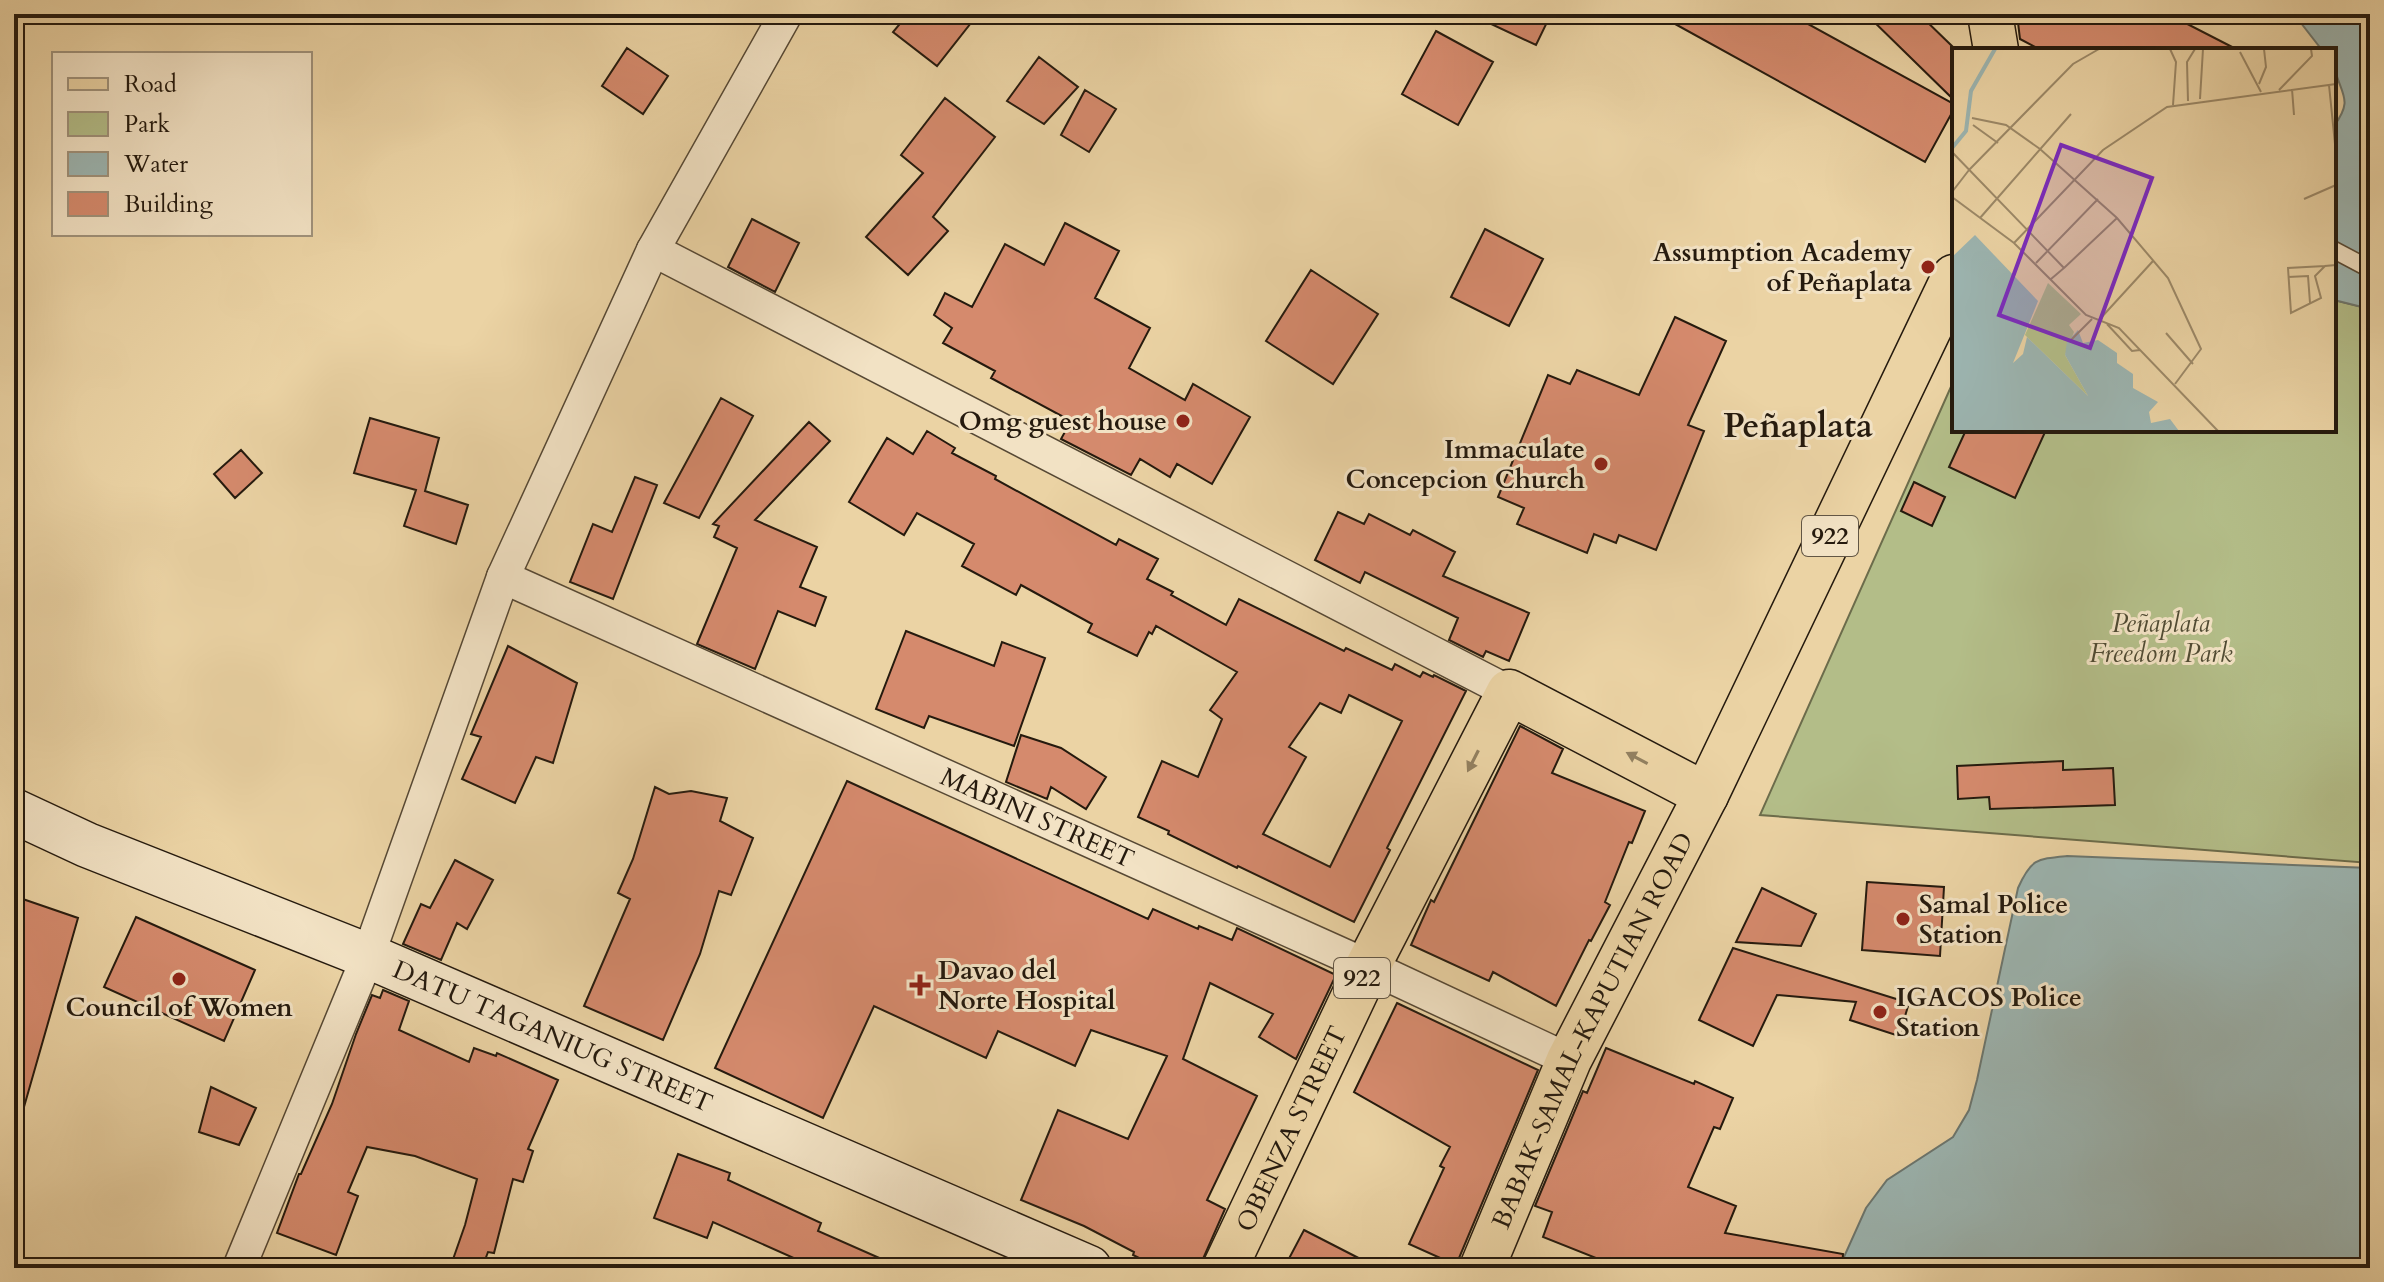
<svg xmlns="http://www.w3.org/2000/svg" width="2384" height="1282" font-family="Cardo,serif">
<rect width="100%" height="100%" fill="#ebd3a4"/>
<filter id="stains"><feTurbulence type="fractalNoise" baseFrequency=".0025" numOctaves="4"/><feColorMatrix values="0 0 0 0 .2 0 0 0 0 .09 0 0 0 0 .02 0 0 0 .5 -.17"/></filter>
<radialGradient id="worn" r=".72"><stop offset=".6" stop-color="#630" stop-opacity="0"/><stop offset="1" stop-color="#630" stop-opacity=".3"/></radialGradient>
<!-- green -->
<path fill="#b3bd88" stroke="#6c6c4b" stroke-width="2" d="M2334 300 2370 309V863L1760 815 1954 380V430H2334Z"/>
<!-- water -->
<path fill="#9cb5b1" stroke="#6c7770" stroke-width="2" d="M2294 14H2370V309L2334 300V126C2353 100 2342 96 2335 70 2333 64 2334 56 2334 50H2322Z
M2067 856 2370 868V1268H1839L1866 1208 1887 1180 1953 1137 1969 1110 1977 1080 2018 888C2031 859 2036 859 2067 856Z"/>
<!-- building -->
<path fill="#d58a6d" stroke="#251a0e" stroke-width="2" fill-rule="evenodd" d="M908 14H978L937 66 893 32Z
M1470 14H1551L1536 45Z
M1657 14H1790L1954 104V109L1925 162Z
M1866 14H1919L1954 48V100Z
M2017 14H2168L2238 50H2041L2020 39Z
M1436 31 1493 62 1458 125 1402 94Z
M627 48 668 76 643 114 602 86Z
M1039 57 1078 87 1044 124 1007 101Z
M1085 90 1116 109 1089 152 1061 135Z
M945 98 995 137 933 217 948 231 908 275 866 237 923 173 901 155Z
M752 219 799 243 775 292 728 267Z
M1065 223 1119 251 1095 298 1150 328 1129 368 1185 400 1193 384 1250 417 1212 484 1177 464 1170 477 1140 459 1131 475 1061 439 1071 421 991 378 995 371 943 343 952 328 934 315 945 293 972 307 1005 244 1044 265Z
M1485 229 1543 259 1509 326 1451 297Z
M1311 270 1378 314 1333 384 1266 341Z
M1675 317 1726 341 1688 425 1704 431 1656 550 1619 535 1616 543 1594 534 1587 553 1517 524 1524 508 1498 497 1548 375 1570 384 1577 370 1639 395Z
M721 398 753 416 699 518 664 503Z
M370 418 439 438 425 491 468 505 456 544 404 526 416 490 354 473Z
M809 422 830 441 755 520 817 547 800 587 826 597 815 626 778 611 755 669 697 644 737 548 714 537 719 526 713 524Z
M1966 430H2046L2015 498 1949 467Z
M927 431 955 448 952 453 996 476 995 479 1116 545 1119 539 1158 559 1147 579 1173 592 1171 595 1226 625 1239 599 1344 651 1346 648 1392 670 1395 664 1420 677 1423 672 1433 677 1434 675 1466 691 1387 848 1390 850 1354 922 1238 866 1237 868 1168 834 1169 831 1138 817 1162 761 1198 777 1222 719 1210 710 1237 672 1156 626 1152 634 1149 632 1137 656 1088 632 1092 624 1021 585 1016 595 962 566 974 544 917 513 904 535 849 502 887 438 913 454ZM1349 695 1402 721 1330 867 1263 834 1306 757 1289 747 1320 703 1341 713Z
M241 450 262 473 235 498 214 474Z
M635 477 657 485 613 599 570 582 593 524 612 532Z
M1914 482 1945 497 1932 526 1901 511Z
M1338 512 1364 524 1369 514 1410 535 1413 530 1455 552 1443 576 1529 613 1509 661 1486 651 1483 657 1449 640 1458 618 1365 572 1360 583 1315 560Z
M906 631 994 666 1002 642 1045 658 1014 746 929 716 924 728 876 709Z
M508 646 577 683 553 763 536 757 515 803 462 779 481 737 471 734Z
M1520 726 1563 749 1552 773 1645 811 1632 843 1629 842 1605 902 1610 905 1591 941 1589 940 1556 1006 1493 972 1489 981 1411 945 1431 900 1434 902Z
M1021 735 1061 748 1106 777 1086 809 1051 787 1047 799 1006 782Z
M2063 761V770L2113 768 2115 805 1990 809 1989 797 1958 799 1957 766Z
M847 781 1148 919 1153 909 1198 929 1199 926 1232 940 1237 928 1336 975 1296 1059 1259 1037 1273 1014 1210 983 1183 1059 1257 1096 1207 1200 1225 1209 1199 1268H1159L1133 1255 1134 1252 1084 1226 1021 1200 1058 1110 1128 1139 1167 1056 1091 1030 1075 1066 998 1031 986 1058 874 1006 823 1118 715 1068Z
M655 787 669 794 691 791 727 798 720 821 753 838 731 895 719 891 700 954 663 1040 584 1006 630 899 618 893 633 859Z
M455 860 493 880 467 929 457 923 441 960 403 944 421 904 430 908Z
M1867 882 1944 887 1940 956 1862 950Z
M1762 888 1816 914 1801 946 1736 942Z
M14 896 78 918 22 1114 14 1113Z
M136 917 255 970 224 1041 104 987Z
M1733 948 1909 1003 1899 1036 1850 1020 1856 1002 1777 995 1753 1046 1699 1020Z
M383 990 409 1001 399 1030 469 1062 474 1048 496 1056 497 1053 558 1080 528 1149 533 1151 523 1182 513 1179 494 1253 488 1252 482 1268H450L465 1225 477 1179 415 1156 367 1147 348 1192 358 1196 336 1255 277 1233 299 1174H301L332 1104 356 1034 372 995 380 998Z
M1397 1003 1538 1070 1459 1258 1458 1266 1409 1244 1444 1168 1440 1166 1450 1147 1354 1092Z
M1606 1048 1694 1084 1695 1081 1733 1098 1720 1129 1714 1127 1688 1187 1736 1206 1725 1233 1843 1254 1842 1268H1621L1543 1237 1552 1212 1535 1206 1583 1091 1587 1093Z
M211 1087 256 1108 239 1145 199 1132Z
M678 1154 730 1173 728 1180 821 1223 818 1231 902 1268H816L713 1222 707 1238 654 1218Z
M1304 1230 1378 1268H1284Z"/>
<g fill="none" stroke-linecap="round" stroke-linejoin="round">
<!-- service casing -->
<g stroke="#564834" stroke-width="19">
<path id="service" d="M2334 250 2368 268"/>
</g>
<!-- minor casing -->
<g stroke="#564834" stroke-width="35">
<g id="minor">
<path d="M653 250 1509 692"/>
<path id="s1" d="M503 577 1368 966 1569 1060"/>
<path d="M239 1268 368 956 503 577 653 250 786 14"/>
</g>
</g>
<!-- secondary casing -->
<g stroke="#251a0e" stroke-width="47">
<g id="secondary">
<path id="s2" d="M14 811 87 845 368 956 1089 1268"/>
</g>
</g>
<!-- primary casing -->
<g stroke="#251a0e" stroke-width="47">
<g id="primary">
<path d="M1990 14 1996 50"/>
<path id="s3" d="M1225 1268 1368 966 1509 692 1706 795"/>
<path id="s4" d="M1482 1268 1569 1060 1706 795 1954 277"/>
</g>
</g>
<!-- service -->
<use href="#service" stroke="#f2e2c4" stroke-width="16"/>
<!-- minor -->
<use href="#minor" stroke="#f2e2c4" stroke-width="32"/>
<!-- secondary -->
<use href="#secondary" stroke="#f2e2c4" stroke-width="44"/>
<!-- primary -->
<use href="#primary" stroke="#ebd3a4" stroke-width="44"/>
</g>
<!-- one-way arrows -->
<defs><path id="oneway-solid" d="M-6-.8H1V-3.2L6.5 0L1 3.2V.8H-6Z" transform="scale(2)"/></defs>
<g fill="#928060">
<use href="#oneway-solid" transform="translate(1637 758) rotate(-152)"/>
<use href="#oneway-solid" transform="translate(1473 761) rotate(117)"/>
</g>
<!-- markers -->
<g fill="#8f2418" stroke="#f2e2c4" stroke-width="3">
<circle cx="1928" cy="267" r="8"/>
<circle cx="1183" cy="421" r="8"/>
<circle cx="1601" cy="464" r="8"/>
<circle cx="1903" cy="919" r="8"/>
<circle cx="179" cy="979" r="8"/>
<path d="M916 973h8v8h8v8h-8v8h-8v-8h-8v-8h8z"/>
<circle cx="1880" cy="1012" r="8"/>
</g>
<g text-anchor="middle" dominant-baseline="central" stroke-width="6" stroke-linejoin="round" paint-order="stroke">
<!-- shield labels -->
<g fill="#f2e2c4" stroke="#625645" stroke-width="2">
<rect x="1802" y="516" width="56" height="40" rx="6"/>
<rect x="1334" y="958" width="56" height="40" rx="6"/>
</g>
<g font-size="24" font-weight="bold" fill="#251a0e">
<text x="1830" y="536">922</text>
<text x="1362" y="978">922</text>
</g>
<!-- poi labels -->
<g font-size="26" font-weight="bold" fill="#251a0e" stroke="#f2e2c4" text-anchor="end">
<text x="1912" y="252">Assumption Academy<tspan x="1912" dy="30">of Peñaplata</tspan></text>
<text x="1167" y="421">Omg guest house</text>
<text x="1585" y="449">Immaculate<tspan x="1585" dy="30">Concepcion Church</tspan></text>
<text x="1919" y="904" text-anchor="start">Samal Police<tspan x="1919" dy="30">Station</tspan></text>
<text x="938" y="970" text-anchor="start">Davao del<tspan x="938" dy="30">Norte Hospital</tspan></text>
<text x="1896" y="997" text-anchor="start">IGACOS Police<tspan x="1896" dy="30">Station</tspan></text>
<text x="179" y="1007" text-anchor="middle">Council of Women</text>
</g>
<!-- park labels -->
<g font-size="26" font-style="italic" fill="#504b33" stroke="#f2e2c4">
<text x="2161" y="623">Peñaplata<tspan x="2161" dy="30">Freedom Park</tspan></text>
</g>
<!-- street labels -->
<g font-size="26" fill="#251a0e" stroke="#f2e2c4">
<text stroke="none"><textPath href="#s1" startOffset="586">MABINI STREET</textPath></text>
<text stroke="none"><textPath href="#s4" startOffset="262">BABAK-SAMAL-KAPUTIAN ROAD</textPath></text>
<text stroke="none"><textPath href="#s2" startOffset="584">DATU TAGANIUG STREET</textPath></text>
<text stroke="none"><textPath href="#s3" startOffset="154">OBENZA STREET</textPath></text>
</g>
<!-- district labels -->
<g font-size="34" font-weight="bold" fill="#251a0e" stroke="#f2e2c4">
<text x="1798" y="426">Peñaplata</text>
</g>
</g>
<!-- overview -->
<g transform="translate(1952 48)">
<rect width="384" height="384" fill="#ebd3a4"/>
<path d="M96 235 129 266 117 277 122 284 113 307 136 348 73 287Z" fill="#b3bd88"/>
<path d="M23 187 86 253 61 315 71 306 75 289 136 348 113 307 115 294 126 282 131 295 146 292 165 305V315L181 326V340L206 354 197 364 199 375 218 371 227 383H0V209Z" fill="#9cb5b1"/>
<path fill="none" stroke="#9cb5b1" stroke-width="4" d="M0 100 14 83 19 43 43 1"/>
<path fill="none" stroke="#9c8968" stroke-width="2" d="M218 1 224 14 221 57M288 4 309 44M307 36 314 19 312 1M377 37 384 106M340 41 342 67M327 42 360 8 359 1M248 51 251 1M236 53 235 14 243 1M20 70 54 77 88 101 165 170 216 230 249 301 223 336M21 77 46 95M0 104 112 220 99 231M17 122 121 16 147 1M0 144 17 122M0 149 62 195 134 267 167 280 266 383M352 151 384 137M28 170 119 66M62 195 151 102 215 59 384 36M84 215 146 151M373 218 336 220 339 265 369 250 363 228 373 218 384 217M112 220 165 170M336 229 356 228 358 255M147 272 201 213M155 276 180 303 188 302M214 285 241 316M119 292 140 271"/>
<path fill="#7b2cbf" fill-opacity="0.15" stroke="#7b2cbf" stroke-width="4" d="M109 97 200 130 138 300 47 267Z"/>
<rect width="384" height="384" fill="none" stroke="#251a0e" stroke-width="4"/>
</g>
<!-- margin -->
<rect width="2384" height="1282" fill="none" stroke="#ebd3a4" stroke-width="48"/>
<rect x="16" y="16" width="2352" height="1250" fill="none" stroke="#251a0e" stroke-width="4"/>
<rect x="24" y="24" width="2336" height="1234" fill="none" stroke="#251a0e" stroke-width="2"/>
<!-- legend -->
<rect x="52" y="52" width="260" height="184" fill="#f2e2c4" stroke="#a0927b" stroke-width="2"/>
<rect x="68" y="78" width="40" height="12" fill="#ebd3a4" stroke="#a0927b" stroke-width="2"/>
<text x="124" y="92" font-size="24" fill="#251a0e">Road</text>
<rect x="68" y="112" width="40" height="24" fill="#b3bd88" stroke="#a0927b" stroke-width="2"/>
<text x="124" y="132" font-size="24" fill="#251a0e">Park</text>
<rect x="68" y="152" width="40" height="24" fill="#9cb5b1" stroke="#a0927b" stroke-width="2"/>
<text x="124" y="172" font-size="24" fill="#251a0e">Water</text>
<rect x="68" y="192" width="40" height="24" fill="#d58a6d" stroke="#a0927b" stroke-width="2"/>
<text x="124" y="212" font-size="24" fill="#251a0e">Building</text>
<rect width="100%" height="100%" filter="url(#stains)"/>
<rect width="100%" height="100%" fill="url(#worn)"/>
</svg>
